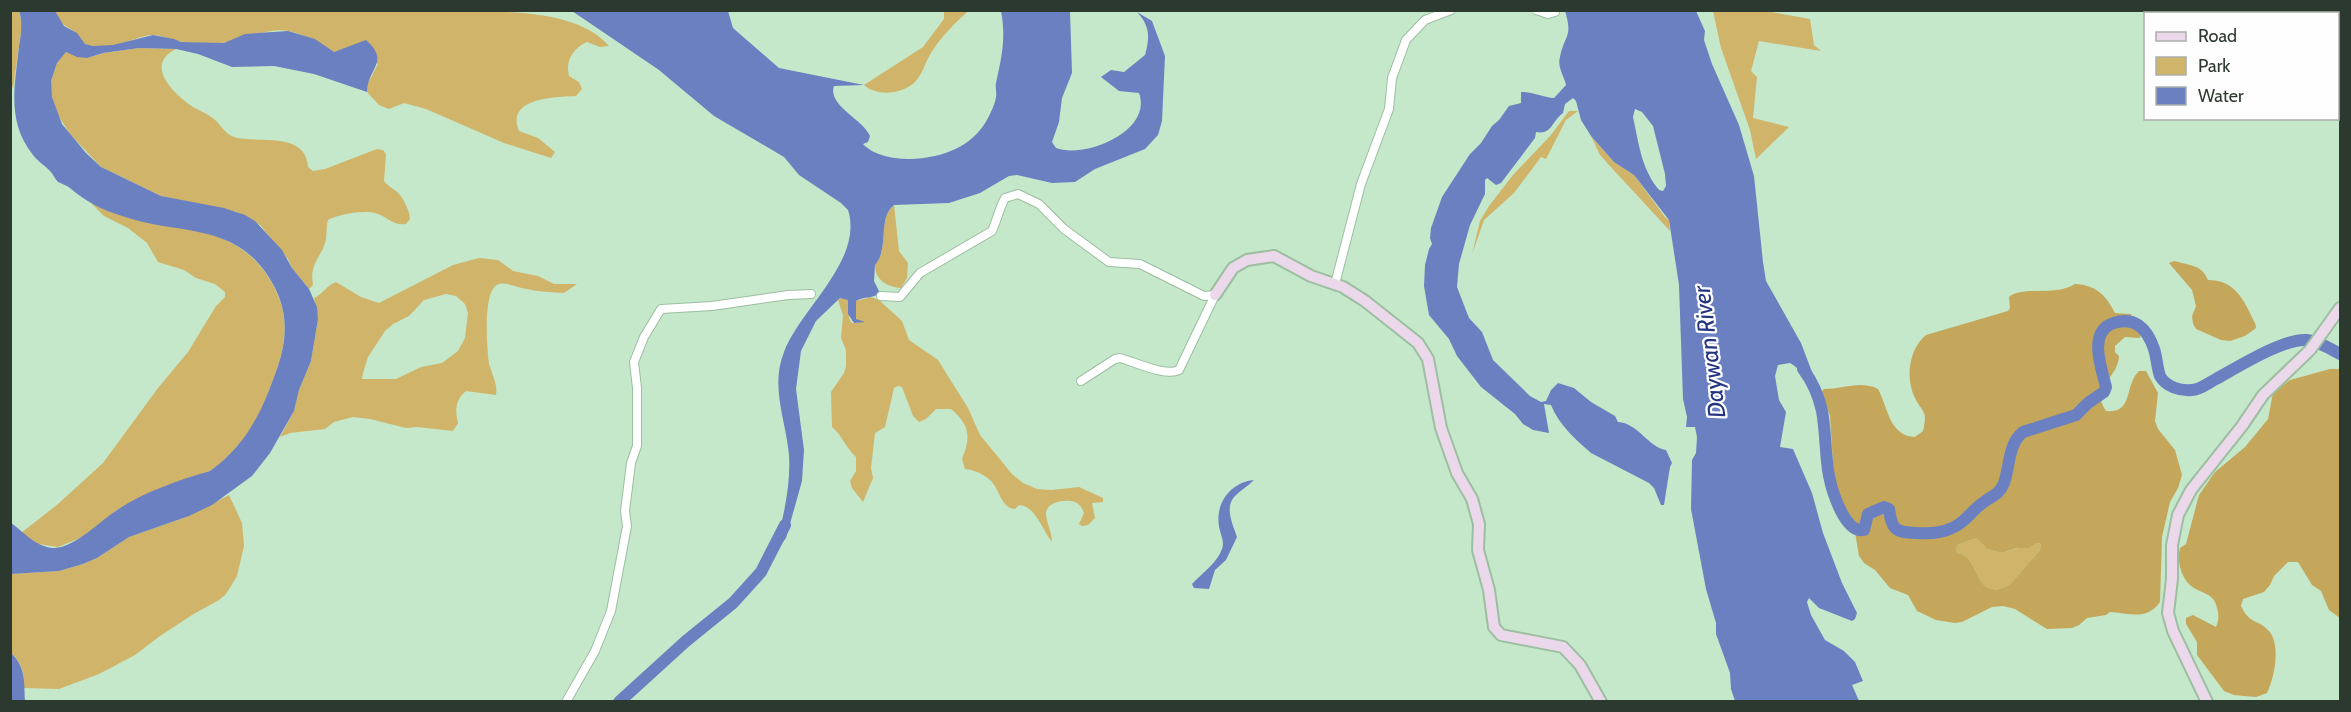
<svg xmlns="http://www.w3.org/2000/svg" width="2351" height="712" font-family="Cabin,sans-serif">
<rect width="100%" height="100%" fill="#c5e8ca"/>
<!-- green -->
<path fill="#d0b46a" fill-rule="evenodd" d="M439 10C489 13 574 5 609 46L600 47 587 42C573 48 565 61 569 76L579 82 582 89 576 96C557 97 505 97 519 131L538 138 555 152 551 158 504 143 426 109 404 103 389 109 379 105 367 92V85L378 64 343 49 334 52C318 45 306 34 288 31 264 27 243 42 220 43 209 44 195 43 183 42 173 41 163 35 152 35 134 36 103 56 85 44 81 41 79 36 76 33 66 24 60 27 55 11Z
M10 11H19L22 25 13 89 10 75Z
M944 11H968C955 23 940 38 931 53 925 62 923 74 915 82 903 94 877 97 864 85L923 47 944 19Z
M1713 11H1771V12L1810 19 1814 45 1821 51 1759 41 1751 71 1757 77 1753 118 1789 127 1756 159 1750 130 1721 48Z
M139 48 176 49C145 64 171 91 190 105 197 110 207 113 214 119 220 124 225 134 234 137 256 144 306 130 308 167L313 171 325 169 377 149 383 150 386 154 384 181C388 186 391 187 396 191 402 195 410 211 410 219L406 224C393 226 387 216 375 213 363 210 339 214 328 220 326 226 327 232 326 239 322 258 309 262 313 285L309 289 292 268 288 259 260 225 237 212 161 196 101 167 70 134 56 112 50 89 51 81 57 63 65 52 87 58 103 53Z
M1569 111H1578L1566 120 1546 159 1541 157 1514 193 1484 220 1472 254 1480 221 1489 206 1513 175 1551 135Z
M1591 136 1614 162 1634 175 1665 217 1669 220 1670 231 1609 165 1600 155Z
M91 203C112 213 134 219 156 224 165 226 174 226 183 228 224 234 255 250 274 287 288 314 287 338 278 366 263 409 249 444 210 471L151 492 115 511 104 522 78 539 58 547 38 544 21 533 58 504 103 463 158 388 188 352 216 306 225 297V292L215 284 196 278 184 270 158 262 147 243 128 228 104 216Z
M894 205 899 251 908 263 907 278 901 288C887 287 875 280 875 265 890 248 877 218 894 205Z
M479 258 498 260 513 271 538 276 554 284H577L564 293C552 292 539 292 527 289 519 288 507 282 499 284 482 288 487 349 489 364 492 374 498 385 496 395L466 391C455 400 455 410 458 423L453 431 417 427 406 428 370 419 353 417 334 422 325 429 290 433 280 437 294 411 299 390 311 361 318 319 314 298C323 294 327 285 336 282L361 297 379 303 453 265ZM446 294 456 296 465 304 468 313 465 338 458 351 442 363 421 367 396 379H362L363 373 368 357 385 331 393 324 409 316 424 300Z
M842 297 850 300 849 318 852 323H858L854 313 856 301 871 297 879 300 902 321 909 340 938 360 968 408 980 435 1012 474 1023 483 1037 489 1051 490 1079 487 1103 498V502L1092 503 1095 518 1088 525 1082 526 1079 524 1084 513C1082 508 1080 504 1075 502 1066 499 1047 501 1046 513 1046 522 1052 532 1052 542 1042 530 1036 506 1019 505L1015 509C1001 508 1000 490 991 481 984 474 974 470 965 469L962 459C971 437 970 425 951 409H936L926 419 919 422 913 416 902 387 898 386 894 388 885 427 875 433 871 468 873 478 863 502 852 488 850 481 856 471V457C846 448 842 435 832 427L831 392 844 373 846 366V350L841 338 843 315 838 300Z
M229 495 242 523 244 546 237 576 226 594 219 600 192 615 160 636 135 655 99 674 59 689 24 688C24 673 23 664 11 653L10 574 59 571 83 564 97 558 129 537 189 516Z
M1976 538 1987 549 2002 553 2018 548H2029L2037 543 2041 544 2040 550 2012 582C2008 586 2004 587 1999 589 1977 593 1978 565 1965 556 1963 554 1959 554 1956 552L1957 545Z"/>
<!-- forest -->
<path fill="#c4a75b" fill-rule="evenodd" d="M2174 261C2191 266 2201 264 2208 280 2232 280 2242 296 2251 315 2253 321 2256 322 2256 328L2245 336 2230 341 2221 340 2196 329 2193 324 2192 316 2196 306 2192 290 2169 263Z
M2075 284C2096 285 2106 295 2115 313L2131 314 2134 326 2141 333 2140 338 2125 337 2115 346V352L2119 356C2118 380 2089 385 2106 411 2134 414 2124 385 2139 371H2146L2158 393 2155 421 2158 429 2175 450 2182 475 2178 488 2170 502 2162 537 2160 602C2147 621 2129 613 2110 612L2106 615 2087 618 2079 625 2072 628 2047 629 2015 609 2003 606 1992 607 1962 622 1955 623 1936 620 1917 611 1908 595 1890 588 1875 570 1864 563 1859 556 1853 520 1843 504 1834 479 1830 416 1821 392 1824 389C1843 389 1861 380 1878 389 1888 407 1889 436 1915 437L1923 431C1924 427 1925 421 1925 417 1924 410 1919 406 1916 400 1905 380 1908 350 1926 335L2008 311 2010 308 2009 297C2021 285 2055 297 2075 284ZM1976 538 1987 549 2002 553 2017 548H2029L2037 543 2041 544 2040 550 2012 582C2008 586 2004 587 1999 589 1977 593 1978 565 1965 556 1963 554 1959 554 1956 552L1957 545Z
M2330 369H2340V618L2329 610 2321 591 2312 585 2298 562H2288L2274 576 2270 585 2264 592 2243 599 2241 606C2250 625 2256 618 2268 630 2282 644 2274 678 2267 693L2256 697 2244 696 2234 695 2224 691 2197 655V642L2186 624V618L2193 615 2216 627C2219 620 2219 615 2217 608 2214 591 2198 594 2189 584 2180 575 2177 559 2180 548L2186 544 2199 495 2215 472 2245 447 2268 419 2273 393 2290 380Z"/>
<!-- water -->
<path fill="#6b80c1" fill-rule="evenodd" d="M19 11H55L64 26 77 33 85 44 93 46 113 45 153 35 174 39 181 42 224 43 245 34 288 31 315 39 334 52 366 40C391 62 367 69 367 92L314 74 274 66 232 67 198 54 176 49 139 48 103 53 87 58 77 57 66 52 57 63 51 81 52 97 62 124 86 153 101 167 161 196 224 208 245 215 255 221 282 250 292 268 309 289 317 307 318 319 311 361 299 390 294 411 270 453 252 476 212 505 189 516 129 537 97 558 83 564 59 571 11 574V523C24 532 35 547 54 548 66 548 78 539 87 533 98 525 106 517 117 510 144 492 179 480 210 471 248 444 263 409 278 366 287 339 288 314 275 288 239 219 182 237 122 216 102 210 85 201 70 188 66 185 62 184 58 182 55 179 53 174 50 171 45 165 38 162 33 155 6 121 15 86 19 46 21 35 23 22 19 11Z
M572 11H728L733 28 779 68 864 85 834 86C827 105 863 119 870 136L868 142 863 144C874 156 895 159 910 159 942 158 973 147 988 118 991 112 995 104 996 97 997 92 995 88 996 83 1002 56 1006 38 1001 11H1070L1072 73 1062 98 1059 122 1052 142 1056 148C1085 159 1153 131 1139 93L1119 91 1101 77 1111 70 1124 72 1145 55C1150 37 1150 26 1137 12L1152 21 1165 56 1162 121 1158 135 1145 149 1095 169 1075 182 1052 183 1017 175 1009 176 980 193 949 203 894 205C877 218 890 248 875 265L874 281 880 293C873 299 864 296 856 301V319L865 322 854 323 848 314V300L840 298 816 321 801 351 796 389 804 450 802 481 786 538 773 555C782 524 791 488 789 455 786 420 770 387 784 352 800 309 864 260 848 210L841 203 799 175 784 157 714 116 659 70Z
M1565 11H1696L1705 31 1704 40 1712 64 1739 125 1754 176 1763 262 1766 281 1801 343 1817 385C1806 379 1801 369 1790 363L1778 365 1775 376 1779 400 1786 412 1780 447 1793 449 1812 493 1823 533 1842 583 1857 613 1855 619 1852 621 1819 608 1809 598 1807 602 1811 615 1825 640 1844 651 1855 662 1863 681 1852 685 1859 701H1735L1731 689 1730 673 1716 634V623L1706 589 1691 509 1692 460 1696 453 1697 437 1695 427H1686L1687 417 1683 399 1679 285 1669 220 1634 175 1614 162 1591 136 1581 120 1576 101 1573 98 1565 104 1563 113C1551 122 1552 135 1536 132L1535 138 1501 183 1496 185 1487 178 1485 180V194L1470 225 1459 264 1457 287 1469 318 1482 332 1493 360 1530 396 1541 402 1546 401 1551 390 1558 383 1574 388 1591 402 1615 416 1618 422C1638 423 1648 447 1666 450L1672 463 1670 467 1664 505H1661L1654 488 1649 483 1591 453C1575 439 1559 425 1551 405L1544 404 1549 433 1533 430 1523 424 1515 414 1481 387 1457 356 1449 339 1429 315 1424 286 1425 265 1429 249 1432 244 1430 238 1431 228 1442 197 1470 154 1481 143 1492 126 1499 120 1509 106 1521 103V92C1533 92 1545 98 1554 98L1566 85C1564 76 1557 67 1560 57 1565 34 1573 37 1565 11ZM1635 109 1642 112 1653 126 1665 174 1666 186 1663 191 1659 190C1641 168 1639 144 1633 117Z
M1254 480C1248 486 1241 490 1235 496 1224 507 1233 525 1237 537L1226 560 1215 570 1209 589 1194 588 1192 584C1201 574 1218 562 1222 549 1225 541 1220 534 1219 526 1215 503 1231 482 1254 480Z
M11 653C26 667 24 682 25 701H11Z"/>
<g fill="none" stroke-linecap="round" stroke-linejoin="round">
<!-- river -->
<path stroke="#6b80c1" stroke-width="12" d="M1803 369C1812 381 1819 397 1822 411 1826 433 1825 455 1829 476 1832 491 1845 534 1864 530L1868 514 1884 507 1889 509C1892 529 1894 532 1915 533 1932 534 1949 533 1963 521 1970 515 1976 507 1984 502 1992 496 2000 494 2004 483 2010 466 2008 444 2023 432L2076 415 2088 403 2104 392 2106 387C2102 370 2088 334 2111 324 2134 315 2147 328 2154 349 2157 358 2157 368 2160 376 2166 387 2180 391 2192 390 2200 390 2208 383 2216 379 2238 367 2284 338 2307 340 2318 341 2331 349 2340 354
M619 702 686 641 733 603 761 572 785 525"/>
<!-- street casing -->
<g stroke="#9cbea1" stroke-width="10">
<path id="street" d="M1536 10 1548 14 1555 12
M1335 284 1361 184 1389 109 1392 78 1406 40 1425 20 1451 10
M881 296 900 297 920 273 992 231C997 220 999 209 1005 198L1018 194 1039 204 1064 229 1109 262 1140 264 1204 296 1215 295
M1081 381 1115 359 1120 358C1135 362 1166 377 1179 370L1215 295
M566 702 595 651 611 611 627 526 625 511 631 463 637 446V388L634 362 644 337 661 309 712 306 788 295 811 294"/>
</g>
<!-- secondary casing -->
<g stroke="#9cbea1" stroke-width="14">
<path id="secondary" d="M1215 295 1233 268 1247 260 1274 256 1311 276 1343 287 1365 301 1418 343 1428 359 1441 428 1457 473 1472 499 1479 524 1478 550 1489 590 1494 627 1501 635 1563 647 1580 665 1601 702
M2207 702 2173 631 2168 613 2172 579V545L2178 515 2191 490 2242 426 2263 395 2310 350 2340 308"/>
</g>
<!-- street -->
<use href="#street" stroke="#fff" stroke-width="8"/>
<!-- secondary -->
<use href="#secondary" stroke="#ecd8eb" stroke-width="10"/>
</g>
<g text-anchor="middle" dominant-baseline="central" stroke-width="4.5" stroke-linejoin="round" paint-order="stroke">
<!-- water labels -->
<g font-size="24" font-style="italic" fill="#233481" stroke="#fefefe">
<text transform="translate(1709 352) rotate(-97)">Daywan River</text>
</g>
</g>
<!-- border -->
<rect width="2351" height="712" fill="none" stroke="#2c392e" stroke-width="24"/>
<!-- legend -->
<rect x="2144" y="12" width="195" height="108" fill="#fefefe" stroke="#aaafab" stroke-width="1.5"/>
<rect x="2156" y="32" width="30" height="9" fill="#ecd8eb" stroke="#aaafab" stroke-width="1.5"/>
<text x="2198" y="42" font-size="18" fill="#2c392e">Road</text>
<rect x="2156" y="57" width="30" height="18" fill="#d0b46a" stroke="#aaafab" stroke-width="1.5"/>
<text x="2198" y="72" font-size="18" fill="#2c392e">Park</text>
<rect x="2156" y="87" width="30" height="18" fill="#6b80c1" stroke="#aaafab" stroke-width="1.5"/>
<text x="2198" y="102" font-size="18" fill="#2c392e">Water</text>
</svg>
